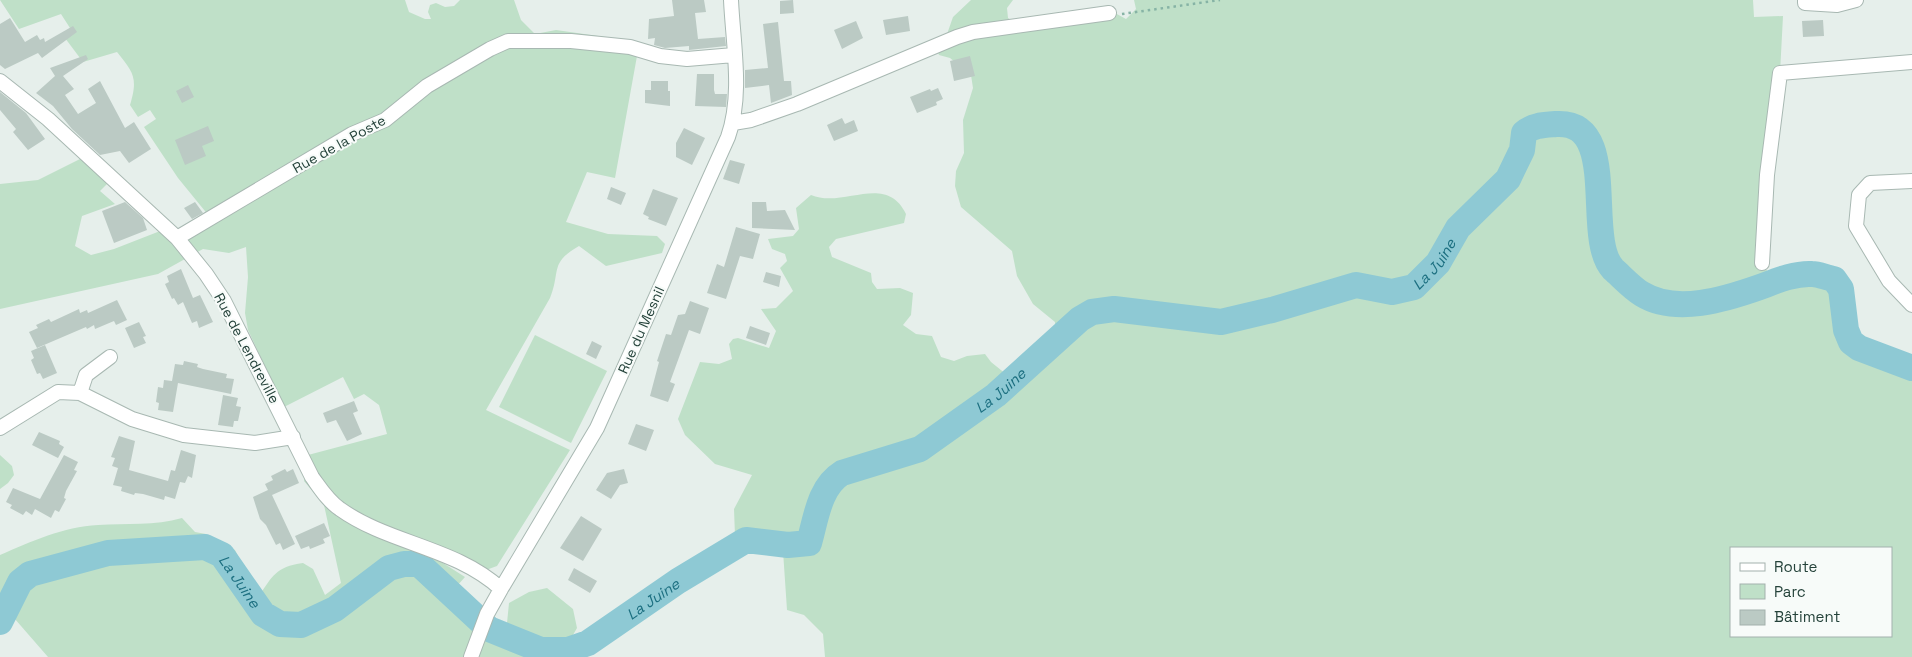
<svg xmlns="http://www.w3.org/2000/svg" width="1912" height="657" font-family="'Space Grotesk',sans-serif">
<rect width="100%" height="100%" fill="#e6efeb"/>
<!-- green -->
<path fill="#bfe0c8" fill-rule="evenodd" d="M0 0H405L409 12 425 19H431L428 12 430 5 436 3 445 7 454 6 460 0H514L521 20 535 34 556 30 619 39 637 56 615 178 587 172 566 222 608 234 657 236 665 244 662 253 606 266 579 246C549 263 561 271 550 298L486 410 570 450 497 566 486 570 432 556 465 577 447 597 472 618 466 623 494 642 507 623 509 603 529 592 547 588 573 609 577 628 562 654 533 657H48L1 603 0 605V555C32 541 63 527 98 525 126 523 155 526 182 518L195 532 206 534 235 550 258 597C273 576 275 567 303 563L313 569 325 595 341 583 324 505 304 481 308 455 387 434 379 405 364 394 354 399 343 377 284 407 248 330 245 313 248 277 246 247 229 253 203 249 158 274 0 309V184L38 180 80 159 95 160 108 183 100 191 115 204 82 216 75 246 91 255 114 249 173 226 178 235 209 216 178 178 144 127 156 119 150 110 138 117 130 105C138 78 134 73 117 52L83 62 62 34 70 28 61 14 19 29Z
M971 0H1013L1007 8 1008 18 1019 25 1115 13 1126 19 1136 9 1134 0H1753L1754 17 1783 16 1780 73 1762 263 1768 272C1778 269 1788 265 1798 263 1819 260 1845 272 1849 294 1852 309 1848 326 1859 338L1912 355V657H825L823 634 804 615 787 610 783 551C760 554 751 553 735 536L734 509 752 475 715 464 685 435 678 419 700 362 719 364 732 359 729 344 733 339 738 338 769 348 776 331 761 309 776 308 793 291 780 268 787 261 785 254 772 249 768 239 793 236 799 229 796 208 811 195C843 209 886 172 906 214L904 223 836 239 829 247 832 257 871 273 872 282 877 289 900 288 913 293 911 315 903 325 916 334 932 336 941 357 954 361 967 356 985 354 991 362 1017 383 1039 373 1054 351 1055 322 1033 304 1017 276 1012 251 961 207 955 186 956 171 964 153 963 120 973 88 971 75 950 58 939 55 935 45 946 37 953 17ZM1731 548H1891V636H1731Z
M535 335 607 371 571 443 499 407Z
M0 455 12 466 14 475 8 483 0 489Z"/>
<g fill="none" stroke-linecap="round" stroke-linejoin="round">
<!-- river -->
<path stroke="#8ec9d4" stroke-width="26" id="s1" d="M0 622 20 582 30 574 108 553 205 547 222 555 263 614 280 624 301 625 335 609 389 568 404 564H419L489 629 541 650H568L588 643 678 581 746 540 788 545 809 543C816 519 819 487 842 473L920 449 996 395 1080 319 1092 312 1114 309 1221 322 1272 310 1356 285 1392 292 1414 287 1438 263 1458 228 1508 179 1522 150 1524 133C1533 125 1544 125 1556 124 1622 120 1583 237 1613 269 1622 277 1632 288 1642 294 1676 315 1726 299 1760 287 1776 281 1794 273 1812 274 1819 274 1827 278 1834 279L1841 289 1846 330 1851 342 1859 348 1912 368"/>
</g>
<!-- building -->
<path fill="#bbcac4" d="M672 0H704L706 12 695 13 698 39 725 37 726 46 689 50V46L665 48 654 45 655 38 648 39 649 19 674 16Z
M793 0 794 13 780 14V1Z
M908 16 910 31 886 35 883 20Z
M10 18 25 42 37 35 40 40 44 38 45 42 73 26 77 32 42 58 38 53 5 69 0 65V24Z
M1823 20 1824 36 1803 37 1802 21Z
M856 21 863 38 842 49 834 30Z
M778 22 784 81H791L792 95 771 103 769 85 745 88V70L768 68 763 24Z
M86 55 88 59 63 76 74 89 65 95 78 114 96 103 88 89 100 81 125 128 134 122 151 149 129 163 120 151 100 155 72 129 53 106 36 93 55 76 50 68Z
M970 56 975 76 954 81 950 61Z
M697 74H714V90L715 94H727L726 107 695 106Z
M651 81H668V91H670V106L645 103V90H651Z
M188 85 194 97 182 103 176 91Z
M938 88 943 99 936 102 937 105 917 113 910 97 930 89 931 91Z
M0 92 26 113 45 139 28 150 13 132 16 129 0 110Z
M842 118 845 124 854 120 858 131 834 141 827 125Z
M208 126 214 141 202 146 206 156 185 165 175 140Z
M684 128 705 138 692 165 676 157V143Z
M730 160 745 164 739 184 723 179Z
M611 187 626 193 621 205 607 199Z
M653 189 678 198 666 226 648 219 649 217 643 214Z
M125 202 143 218 147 230 114 243 102 211Z
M195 202 203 213 192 219 184 208Z
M752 202H766L767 211 785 210 795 230 752 228Z
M736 227 760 234 753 259 740 256 726 299 707 293 717 264 724 267Z
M181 269 193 298 200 295 213 322 199 328 197 321 192 323 183 302 178 305 174 298 172 299 165 284 169 282 167 276Z
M766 272 781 276 779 287 763 282Z
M117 300 127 320 116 325 114 321 95 329 94 325 87 329 86 327 37 348 29 332 38 328 36 325 49 319 51 322 79 309 80 313 87 310 88 313Z
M690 301 709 308 700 334 689 330 670 382 675 384 668 402 650 396 659 362 657 361 666 334 671 335 678 315 685 314Z
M139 322 146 336 143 337 146 343 134 348 125 328Z
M750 326 770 333 766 345 746 338Z
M592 341 602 346 596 359 586 354Z
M45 345 57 373 43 379 40 373 37 374 31 360 34 358 31 351Z
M184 361 198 364 197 367 203 369 227 374 226 378 234 379 231 394 178 383 173 412 158 410 159 403 156 402 158 387 163 388 164 380 172 381 175 364 183 365Z
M223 395 238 398 236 406 241 407 238 421H234L233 427 218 425Z
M354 401 358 411 353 413 362 434 347 441 336 420 327 423 323 413Z
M636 424 654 430 646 451 628 444Z
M39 432 60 441 59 444 64 447 58 458 32 445Z
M119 436 135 441 129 470 168 481 171 470 175 471 181 450 196 455 192 478 188 476 185 483 180 482 175 499 165 496 164 500 143 494 135 493 134 495 121 491 122 487 113 485 118 468 112 466 115 458 111 457Z
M64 455 78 462 74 470 77 471 66 491 64 498 66 499 59 512 55 510 51 518 35 509 32 515 26 511 23 515 10 508 12 505 6 502 13 488 40 499Z
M285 469 287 472 293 469 299 483 272 495 295 544 283 550 280 543 276 545 266 525 260 519 253 497 268 490 265 484 273 480 271 476Z
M624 469 628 483 620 485 611 499 596 490 607 473Z
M581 516 602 529 583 561 560 548Z
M324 523 330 536 323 539 325 543 310 549 309 546 301 549 295 536Z
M574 568 597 581 590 593 568 580Z"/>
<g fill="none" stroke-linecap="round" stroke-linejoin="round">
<!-- minor casing -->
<g stroke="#a8b8b2" stroke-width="16">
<path id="minor" d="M1805 0V3L1837 5 1856 0
M0 81 48 119 177 238 206 274 224 301 312 477C320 488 328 501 340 509 389 544 455 547 501 589
M733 123 751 120 797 104 957 37 973 32 1109 13
M1912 181 1870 183 1859 195 1856 226 1889 281 1912 305
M177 238 352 134 385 120 427 86 490 49 508 41H571L630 47 660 56 687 59 734 55
M1762 263 1767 175 1780 73 1912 62
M80 393 86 375 110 357
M0 428 58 392 80 393 132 419 184 435 255 443 293 437
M471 657 487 614 501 589 597 428 728 137C743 95 733 44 731 0"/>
</g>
<!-- path -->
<path stroke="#86b3a5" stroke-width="2.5" stroke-dasharray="2.5 4" stroke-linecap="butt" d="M1122 14 1220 0"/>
<!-- minor -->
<use href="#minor" stroke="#fff" stroke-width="14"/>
</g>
<g text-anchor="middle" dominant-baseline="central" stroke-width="4" stroke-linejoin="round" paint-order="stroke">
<!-- street labels -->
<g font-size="14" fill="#24423a" stroke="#f7fbf9">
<text transform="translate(339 144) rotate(-29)">Rue de la Poste</text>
<text transform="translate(641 330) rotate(-66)">Rue du Mesnil</text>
<text transform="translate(247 348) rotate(62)">Rue de Lendreville</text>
</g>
<!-- water labels -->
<g font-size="15" font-style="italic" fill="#1c6f80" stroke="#f7fbf9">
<text stroke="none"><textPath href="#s1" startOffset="1696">La Juine</textPath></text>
<text stroke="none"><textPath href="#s1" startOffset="1215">La Juine</textPath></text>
<text stroke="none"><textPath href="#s1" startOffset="286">La Juine</textPath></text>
<text stroke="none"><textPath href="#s1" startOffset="781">La Juine</textPath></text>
</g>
</g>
<!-- legend -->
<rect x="1730" y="547" width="162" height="90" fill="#f7fbf9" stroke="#a3b1ad"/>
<rect x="1740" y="563" width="25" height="8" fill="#ffffff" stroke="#a3b1ad"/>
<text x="1774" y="572" font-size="15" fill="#24423a">Route</text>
<rect x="1740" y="584" width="25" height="15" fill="#bfe0c8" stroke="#a3b1ad"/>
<text x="1774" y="597" font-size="15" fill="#24423a">Parc</text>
<rect x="1740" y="610" width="25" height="15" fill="#bbcac4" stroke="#a3b1ad"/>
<text x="1774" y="622" font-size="15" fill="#24423a">Bâtiment</text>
</svg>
